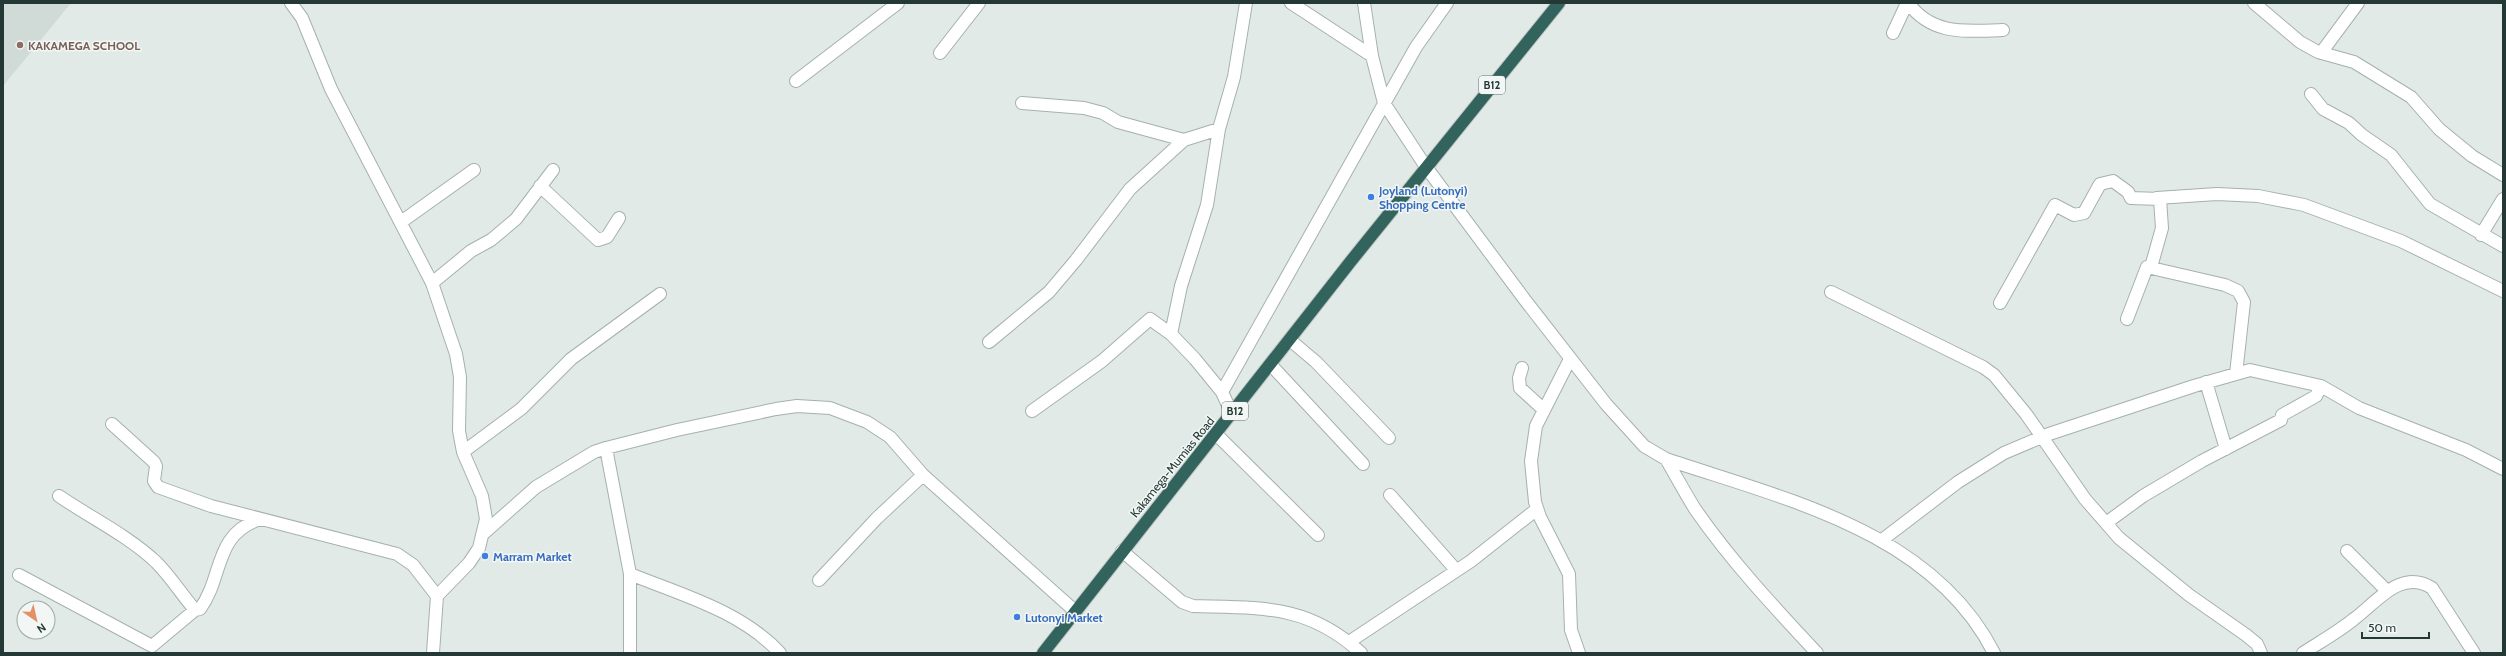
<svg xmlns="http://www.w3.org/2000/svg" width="2506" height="656" font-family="Cabin,sans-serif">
<rect width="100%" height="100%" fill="#e2eae7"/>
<!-- built -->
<path fill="#d0dad6" d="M3 3H71L3 86Z"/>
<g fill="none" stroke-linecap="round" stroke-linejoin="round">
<!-- minor casing -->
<g stroke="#a5b1ae" stroke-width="14">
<path id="minor" d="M291 3 302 18 331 89 432 283 456 354 460 377 459 431 463 452 482 496 486 519 479 548 469 563 437 596 433 653
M1291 3 1372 56
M1364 3 1372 56 1384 103 1426 167 1525 300 1606 404 1644 446 1666 459C1784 499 1932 531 1994 653
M1908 3C1933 36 1965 31 2003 30
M2254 3 2300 42 2318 52 2354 62 2411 97 2439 129 2472 156 2503 175
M1893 33 1907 3
M940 53 979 3
M2321 53 2358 3
M796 81 898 3
M2311 94 2323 109 2349 123 2362 135 2391 155 2430 204 2503 246
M1022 103 1084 108 1103 113 1118 122 1184 140
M540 186 598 240 607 237 619 218
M2157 198 2217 194 2258 196 2304 205 2401 241 2503 291
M401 222 474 170
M2481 235 2503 199
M432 283 471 251 491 240 516 219 553 170
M1831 292 1983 367 1994 375 2026 414 2085 499 2119 538 2189 595 2246 635 2257 644 2261 653
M2000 303 2055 205 2074 215 2084 213 2100 184 2113 181 2128 192 2131 198 2160 199 2162 228 2151 267
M2127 319 2147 267 2225 285 2238 291 2244 302 2236 374
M1171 334 1195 359 1222 392
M1290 340 1316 362 1389 438
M989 342 1049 292 1076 260 1130 189 1184 140 1219 129
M1570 359 1536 426 1531 461 1535 502 1540 517 1569 574 1571 630 1579 653
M1271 365 1363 464
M1522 368 1519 378 1520 388 1543 409
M2206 382 2226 449
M1032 411 1102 361 1150 319 1171 334 1181 286 1207 205 1219 129 1234 77 1246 3
M1232 414 1222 392 1416 47 1447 3
M112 424 154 462 156 466 154 481 158 487 211 506 397 554 413 565 437 596
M1217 435 1318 535
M606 448 630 574V653
M463 452 521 409 571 359 660 294
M1666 459C1676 476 1685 493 1695 509 1731 561 1774 607 1817 653
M1390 495 1456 570
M59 496C91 518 127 535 156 562 171 577 182 595 195 610
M2106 523 2143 496 2202 461 2281 420 2282 415 2316 396 2321 386
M484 533 536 487 594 452 606 448 677 430 776 409 797 406 830 408 867 422 890 437 923 475 1076 612
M1882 540 1958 482 2004 453 2049 434 2194 386 2250 370 2321 386 2359 408 2466 450 2503 469
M1122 551 1182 602 1193 606C1261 608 1308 604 1361 653
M2347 551 2386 590
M630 574C682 595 741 611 780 653
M19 575 152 646 195 610 200 609C224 576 213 535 260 519
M819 580 877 518 923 475
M1349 642 1471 561 1537 509
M2303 653C2320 642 2338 632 2354 619 2377 602 2401 568 2432 588L2474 653"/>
</g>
<!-- highway casing -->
<g stroke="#bdc4c2" stroke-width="14">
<path id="highway" d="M1043 653 1351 261 1559 3"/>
</g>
<!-- minor -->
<use href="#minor" stroke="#fff" stroke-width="12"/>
<!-- highway -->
<use href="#highway" stroke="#32635d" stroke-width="12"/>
</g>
<!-- markers -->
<circle fill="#8d6e63" stroke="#f2f7f5" stroke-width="1.5" cx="20" cy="45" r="4"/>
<g fill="#3f7fe0" stroke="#f2f7f5" stroke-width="1.5">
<circle cx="1371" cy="197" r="4"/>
<circle cx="485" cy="556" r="4"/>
<circle cx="1017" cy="617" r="4"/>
</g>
<g text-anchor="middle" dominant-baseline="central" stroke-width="3" stroke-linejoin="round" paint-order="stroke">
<!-- shield labels -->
<g fill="#f2f7f5" stroke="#62726f" stroke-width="1">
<rect x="1479" y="76" width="26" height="18" rx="3"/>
<rect x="1222" y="402" width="26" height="18" rx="3"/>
</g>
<g font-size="11" font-weight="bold" fill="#243935">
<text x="1492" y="85">B12</text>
<text x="1235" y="411">B12</text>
</g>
<!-- education labels -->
<g font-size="12" font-weight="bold" fill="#785e54" stroke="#f2f7f5" text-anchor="start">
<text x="28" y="45">KAKAMEGA SCHOOL</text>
</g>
<!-- shop labels -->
<g font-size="12" font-weight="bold" fill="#366cbe" stroke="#f2f7f5" text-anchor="start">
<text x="1379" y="190">Joyland (Lutonyi)<tspan x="1379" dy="14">Shopping Centre</tspan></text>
<text x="493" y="556">Marram Market</text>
<text x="1025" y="617">Lutonyi Market</text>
</g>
<!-- street labels -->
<g font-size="12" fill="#243935" stroke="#f2f7f5">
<text transform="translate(1172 467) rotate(-51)">Kakamega-Mumias Road</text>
</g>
</g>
<!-- border -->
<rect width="2506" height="656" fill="none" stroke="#243935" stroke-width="8"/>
<!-- north arrow -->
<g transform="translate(36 620) rotate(146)"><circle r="19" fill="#f2f7f5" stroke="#a0aba8"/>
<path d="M0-3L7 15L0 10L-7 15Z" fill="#e49066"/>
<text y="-6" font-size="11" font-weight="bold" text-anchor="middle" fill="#243935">N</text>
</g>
<!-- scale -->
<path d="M2362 632v6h67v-6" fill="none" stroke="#243935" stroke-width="2"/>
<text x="2368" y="632" font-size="12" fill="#243935" stroke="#f2f7f5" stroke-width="3" paint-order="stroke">50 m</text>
</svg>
